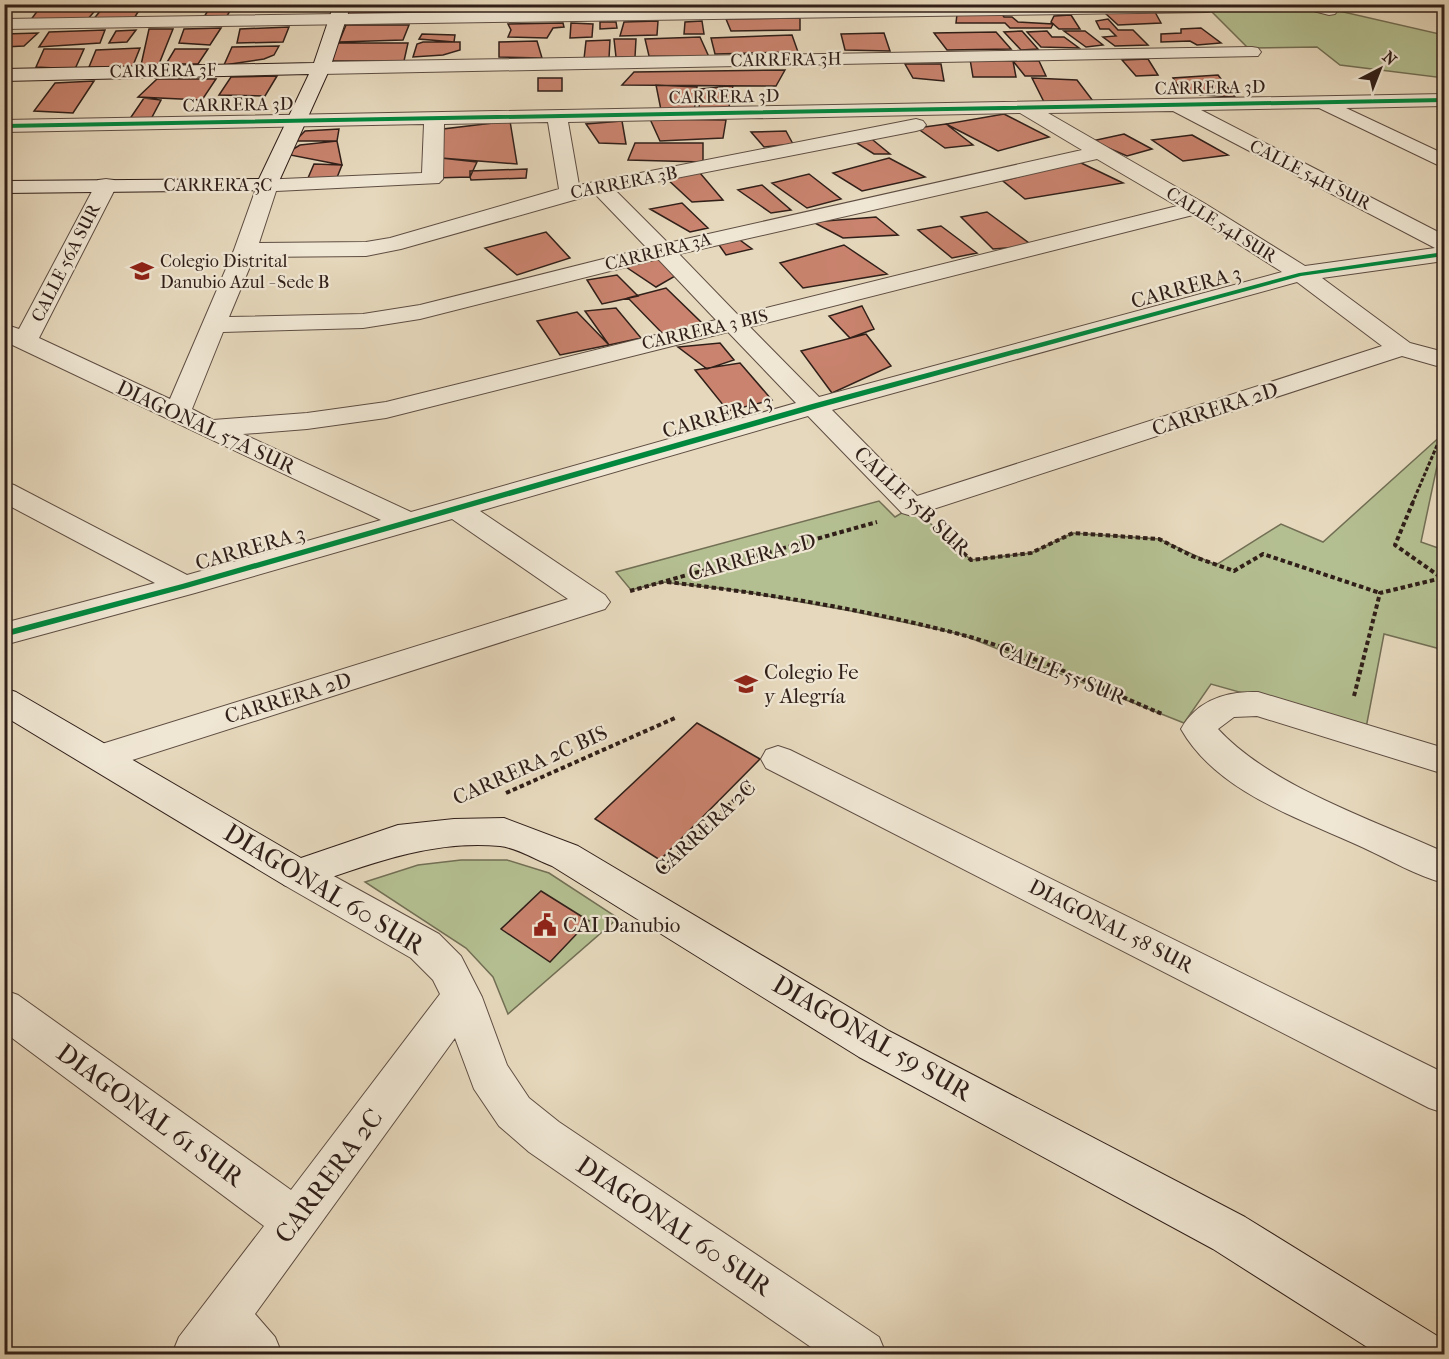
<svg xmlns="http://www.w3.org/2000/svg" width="1449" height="1359" font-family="'IM FELL French Canon',serif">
<rect width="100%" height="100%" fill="#e6d8bc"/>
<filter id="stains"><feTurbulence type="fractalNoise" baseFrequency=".00333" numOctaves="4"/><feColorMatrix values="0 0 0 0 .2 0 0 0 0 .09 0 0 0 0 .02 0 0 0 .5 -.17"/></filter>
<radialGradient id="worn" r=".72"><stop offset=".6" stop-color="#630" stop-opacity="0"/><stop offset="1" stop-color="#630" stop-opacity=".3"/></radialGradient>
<!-- green -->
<path fill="#b4bf91" stroke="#726f55" stroke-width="1.5" d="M1164 5H1313L1444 35V78L1340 65 1317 47 1248 48 1207 7Z
M1444 433 1421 542 1444 550V650L1384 634 1366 728 1211 684 1184 723 960 634 851 611 735 590 663 582 631 590 616 572 879 501 895 517 912 507 971 560 1031 553 1073 533 1159 539 1216 565 1281 524 1323 542Z
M461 860H507L549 873 618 918 508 1014 493 977 466 948 365 882 418 865Z"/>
<!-- building -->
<path fill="#c9836e" stroke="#301f19" stroke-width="1.5" d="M106 4H143L133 20 92 21Z
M212 4H234L227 16 204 17Z
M350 4H413L411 12 343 14Z
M420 4H476L475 13H418Z
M481 4H543L538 13 478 14Z
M545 4H682L683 11 542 12Z
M685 4H803L807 10H686Z
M41 6H99L87 20 30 21Z
M1155 12 1161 23 1118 25 1105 13Z
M957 14H1002L1004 17H1012L1018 22 1053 24 1051 28H1010L1005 23H956Z
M1071 15 1080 29H1059L1051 22 1054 16Z
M800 18V30L731 31 726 19Z
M1108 19 1118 30H1133L1148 45 1115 46 1103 37 1116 36 1109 29H1100L1096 21Z
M658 21 657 35 620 36 624 22Z
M702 21 704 34H684L685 22Z
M600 22H616L617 28 600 29Z
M563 23 564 27 553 28 547 38 508 37 511 30 508 24Z
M571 23 593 24 592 37 570 38Z
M346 25H409L403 40 339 42Z
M289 27 283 42 237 43 240 29Z
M221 28 210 45 179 43 184 29Z
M1201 28 1221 43 1197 45 1190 41 1161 42V34L1181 33V29Z
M149 29H173L159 64 141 65Z
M105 30 100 43 39 47 49 32Z
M136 30 127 42 109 43 116 31Z
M1022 31 1038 49 1021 50 1004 32Z
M1047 31 1052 37H1064L1079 48 1041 47 1027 32Z
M1064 31H1085L1103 45 1086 47Z
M996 32 1011 49 947 50 934 33Z
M38 33 24 46 4 47V34Z
M884 33 890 51 845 50 841 34Z
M422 34 455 35 454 42 419 39Z
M792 35 798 52 715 54 711 38Z
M700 37 709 57 649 56 645 39Z
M614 39H636L635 57H616Z
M610 40 609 58 584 59 586 41Z
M537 41 542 58 499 57V42Z
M423 42H460V50L443 55 413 57 417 44Z
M335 43H408L404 61H331Z
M279 46 274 55 264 59 224 65 232 47Z
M140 48 132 68 89 67 96 50Z
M44 49H84L75 69 36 67Z
M175 49H208L198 64H166Z
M970 59 1013 61 1016 77H973Z
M1148 59 1158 75 1136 76 1122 60Z
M1013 61H1039L1046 76H1025Z
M905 64H941L944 81 913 78Z
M785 70 776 86 622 85 634 72Z
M1218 75 1235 97 1183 94 1173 78Z
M277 76 265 96 219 95 231 77Z
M538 78H562V91H538Z
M1032 78 1077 80 1093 101 1044 102Z
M157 79H216L202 100 138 97Z
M94 81 73 113 34 111 55 83Z
M656 85 697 87 694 113 661 110Z
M733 86 728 112 699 110 700 89Z
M144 98 161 100 151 119 127 123Z
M1004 114 1049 137 998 151 946 124Z
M650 119 726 120 723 138 660 141Z
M510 121 517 164 441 158 443 129Z
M622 121 626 144 599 143 586 124Z
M946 124 973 145 945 148 917 128Z
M339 129 337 141H295L305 131Z
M786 131 793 144 764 147 751 132Z
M1124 134 1152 149 1127 156 1092 141Z
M1192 135 1228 155 1183 161 1152 140Z
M868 136 890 154H874L852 140Z
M337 141 342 165 285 154 300 145Z
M635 143H703V162L628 160Z
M441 158 477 162 470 177 433 178Z
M889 158 925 177 862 191 833 173Z
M1077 161 1123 183 1025 199 1003 181Z
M314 164 342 165 336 180 308 178Z
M527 169 526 178 471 180 470 177V171Z
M700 173 723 200 692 202 665 177Z
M809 174 841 199 807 208 772 183Z
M762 185 791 210 771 213 738 190Z
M682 203 708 228 690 232 650 209Z
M987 212 1033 246 993 249 961 217Z
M876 217 898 235 843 238 813 222Z
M941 226 977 253 952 258 918 230Z
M546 232 570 258 517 275 485 248Z
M733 235 752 249 726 255 717 242Z
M844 245 887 274 803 288 780 263Z
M656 257 677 275 656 287 626 267Z
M617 275 638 296 602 304 587 280Z
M666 288 703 324 664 335 628 298Z
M862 306 874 329 850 338 829 316Z
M616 308 641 338 609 345 585 311Z
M577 312 609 345 560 355 537 321Z
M866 334 891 366 832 393 801 351Z
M720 343 734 360 707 369 678 347Z
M740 363 772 400 728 411 695 370Z
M697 723 760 759 660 860 595 819Z
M541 891 589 921 550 962 501 929Z"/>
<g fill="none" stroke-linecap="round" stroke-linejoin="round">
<!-- street casing -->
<g stroke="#5e4d42" stroke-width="2">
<path id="street" d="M1019 4H1214L1216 7 1213 11 1207 12 4 29V19Z
M1300 4C1312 4 1329 1 1338 10L1335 14 1329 15 1302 8Z
M1252 47 1258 48 1261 52 1258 56 321 74 314 72 312 68 314 64 321 62Z
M1444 94V106L1346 108 1444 154V168L1319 108 1201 110 1444 235V261L1322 278 1410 343 1444 352V368L1402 356 912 516 902 513 808 416 480 511 605 595 610 602 605 609 101 770 89 766 84 757 89 748 568 599 452 519 195 593 4 645V623L155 583 4 503V482L14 485 187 575 381 520 4 341V324L19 329 98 180 106 179 114 180 117 185 39 338 170 399 234 250 259 180 422 173 424 124 4 132V120ZM1173 111 1435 248 1305 266 1204 203 1048 113ZM1020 113 1082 150 668 243 615 190 916 131 923 129 926 125 923 121 916 119 579 185 568 122ZM548 122 559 189 390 238 366 242 259 243 276 191 439 183 443 179 444 124ZM1097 159 1177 206 738 315 679 254ZM595 194 647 248 420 305 363 314 229 317 254 257 366 256 401 249ZM1193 215 1282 272 819 397 750 327ZM658 259 716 320 386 402 307 413 213 420 192 409 223 332 363 328 420 319ZM1297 282 1382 346 917 496 832 410ZM728 332 796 403 411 512 243 434 307 429 386 418Z
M1258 692 1444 748V774L1257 716 1234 717 1218 729C1270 786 1374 820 1444 852V883C1417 876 1390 860 1364 848 1302 819 1217 793 1181 729 1197 700 1226 691 1258 692Z
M778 746 790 750 1444 1073V1113L1429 1108 766 768 761 759 766 750Z
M297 859 310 863 439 934 461 956 482 997 507 1065 529 1098 559 1122 879 1337 886 1354H821L529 1152 499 1126 474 1089 455 1038 255 1314 275 1337 282 1354H172L179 1337 264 1226 4 1032V990L18 995 291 1190 440 994 433 980 411 958 284 885 278 874 284 863Z"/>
</g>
<!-- secondary casing -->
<g stroke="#301f19" stroke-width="2">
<path id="secondary" d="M334 4H351L330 68 275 190 4 193V181L259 179 309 74 4 81V69L314 63Z
M4 688 16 692 301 858 398 825 454 819 504 818 578 846 889 1031 1245 1217 1439 1337 1444 1354H1378L1213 1249 859 1057 552 866C536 860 517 848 500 846 429 839 362 867 297 889L284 885 4 716Z"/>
</g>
<!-- path-far1 -->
<path stroke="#301f19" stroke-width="3" stroke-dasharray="4 2" stroke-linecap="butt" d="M1412 504 1444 429"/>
<!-- path -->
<path stroke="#301f19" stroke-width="4" stroke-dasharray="4.5 3" stroke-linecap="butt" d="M941 533 971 560 1031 553 1073 533 1159 539 1192 556 1234 571 1263 554 1380 593
M667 582C764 593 863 609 959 634 1028 652 1096 686 1162 714
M630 591 877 522
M1354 696 1380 593 1442 578 1395 545 1413 502
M506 793 675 718
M662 869 750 785"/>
<!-- street -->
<use href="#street" fill="#efe6d3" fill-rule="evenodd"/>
<!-- secondary -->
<use href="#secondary" fill="#efe6d3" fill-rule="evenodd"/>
<!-- cycleway casing -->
<g stroke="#efe6d3" stroke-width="4">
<path id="cycleway" d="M1444 98V102L4 128V124Z
M1444 252V256L1301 276 818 408 187 588 4 637V631L182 584 812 404 1299 273Z"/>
</g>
<!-- cycleway -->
<use href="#cycleway" fill="#00873e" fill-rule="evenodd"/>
</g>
<!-- icons -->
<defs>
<g id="school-bare" transform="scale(1.8)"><path d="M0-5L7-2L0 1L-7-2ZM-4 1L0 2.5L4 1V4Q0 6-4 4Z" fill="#8f2418" stroke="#efe6d3" stroke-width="2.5" paint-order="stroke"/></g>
<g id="civic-bare" transform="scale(1.8)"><path d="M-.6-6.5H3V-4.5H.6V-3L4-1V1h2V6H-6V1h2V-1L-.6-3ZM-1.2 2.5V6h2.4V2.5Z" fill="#8f2418" stroke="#efe6d3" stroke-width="2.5" paint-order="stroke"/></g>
</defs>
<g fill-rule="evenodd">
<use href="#school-bare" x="142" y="271"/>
<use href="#school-bare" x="746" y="684"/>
<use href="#civic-bare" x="545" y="925"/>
</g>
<g text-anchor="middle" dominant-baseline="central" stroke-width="4.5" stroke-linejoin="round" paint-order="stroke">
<!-- far-street labels -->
<g font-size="18" fill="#301f19" stroke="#efe6d3">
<text transform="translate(786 60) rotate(-1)">CARRERA 3H</text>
<text transform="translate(163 71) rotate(-1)">CARRERA 3F</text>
<text transform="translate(1210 88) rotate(-1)">CARRERA 3D</text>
<text transform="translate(724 97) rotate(-1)">CARRERA 3D</text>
<text transform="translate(238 105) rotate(-1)">CARRERA 3D</text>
<text transform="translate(1310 175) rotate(27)">CALLE 54H SUR</text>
<text transform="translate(624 183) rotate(-11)">CARRERA 3B</text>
<text x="218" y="185">CARRERA 3C</text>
<text transform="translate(1221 225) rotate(32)">CALLE 54I SUR</text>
<text transform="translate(658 252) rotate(-14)">CARRERA 3A</text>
<text transform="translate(66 263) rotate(-63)">CALLE 56A SUR</text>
<text transform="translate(705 330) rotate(-13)">CARRERA 3 BIS</text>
</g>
<!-- far-poi labels -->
<g font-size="18" fill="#301f19" stroke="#efe6d3" text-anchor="start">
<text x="160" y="261">Colegio Distrital<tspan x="160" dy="21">Danubio Azul - Sede B</tspan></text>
</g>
<!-- street labels -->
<g font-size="21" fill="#301f19" stroke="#efe6d3">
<text transform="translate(1186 287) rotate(-15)">CARRERA 3</text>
<text transform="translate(1215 409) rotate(-18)">CARRERA 2D</text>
<text transform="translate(717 416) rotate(-16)">CARRERA 3</text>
<text transform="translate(206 427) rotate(25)">DIAGONAL 57A SUR</text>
<text transform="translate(912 501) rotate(43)">CALLE 55B SUR</text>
<text transform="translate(250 548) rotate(-16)">CARRERA 3</text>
<text transform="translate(752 557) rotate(-15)">CARRERA 2D</text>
<text transform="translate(1062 673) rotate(22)">CALLE 55 SUR</text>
<text transform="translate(288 698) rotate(-17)">CARRERA 2D</text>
<text transform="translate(530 765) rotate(-24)">CARRERA 2C BIS</text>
<text transform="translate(705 828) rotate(-43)">CARRERA 2C</text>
<text transform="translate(1111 926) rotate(27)">DIAGONAL 58 SUR</text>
</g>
<!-- poi labels -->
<g font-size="21" fill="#301f19" stroke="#efe6d3" text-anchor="start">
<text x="764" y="672">Colegio Fe<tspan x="764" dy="24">y Alegría</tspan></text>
<text x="563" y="925">CAI Danubio</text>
</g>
<!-- near-street labels -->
<g font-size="26" fill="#301f19" stroke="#efe6d3">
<text transform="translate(324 889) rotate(31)">DIAGONAL 60 SUR</text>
<text transform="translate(872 1038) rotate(30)">DIAGONAL 59 SUR</text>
<text transform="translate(150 1115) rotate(36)">DIAGONAL 61 SUR</text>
<text transform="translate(329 1176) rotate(-53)">CARRERA 2C</text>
<text transform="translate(674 1226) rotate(34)">DIAGONAL 60 SUR</text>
</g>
</g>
<!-- margin -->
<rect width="1449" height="1359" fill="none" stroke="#e6d8bc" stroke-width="24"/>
<rect x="6" y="6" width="1437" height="1347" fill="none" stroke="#301f19" stroke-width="3"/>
<rect x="12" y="12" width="1425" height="1335" fill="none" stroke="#301f19" stroke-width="1.5"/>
<!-- north arrow -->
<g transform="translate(1380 69) rotate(42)" stroke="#efe6d3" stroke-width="4.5" paint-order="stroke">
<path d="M0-4.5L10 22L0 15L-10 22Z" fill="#301f19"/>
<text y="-9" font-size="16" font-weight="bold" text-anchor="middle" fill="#301f19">N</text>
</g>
<rect width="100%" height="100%" filter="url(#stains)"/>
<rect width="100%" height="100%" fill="url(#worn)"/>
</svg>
